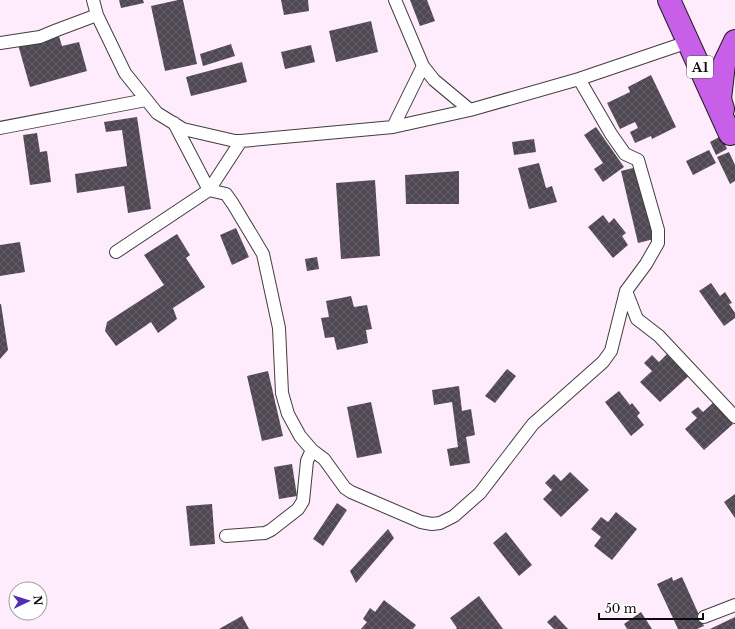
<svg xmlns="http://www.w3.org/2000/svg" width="735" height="629" font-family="'Libre Baskerville',serif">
<defs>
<pattern id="building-cross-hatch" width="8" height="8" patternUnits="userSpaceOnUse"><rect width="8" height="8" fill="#504954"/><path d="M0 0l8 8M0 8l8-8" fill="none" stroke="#645f68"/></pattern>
</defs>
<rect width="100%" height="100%" fill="#feecfc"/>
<!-- building -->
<path fill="url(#building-cross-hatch)" d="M119 0H143L144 3 121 8Z
M178 0H183L197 64 165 71 151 6Z
M281 0H308L309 11 284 15Z
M410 0H427L435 21 420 26Z
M371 21 378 52 336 62 329 31Z
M57 30 62 46 79 42 87 71 30 87 17 41Z
M231 44 235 56 203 66 200 54Z
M311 45 315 62 285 69 281 52Z
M242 62 247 82 191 96 186 77Z
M651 75 676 127 652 139 651 136 635 143 630 132 638 128 635 122 620 129 607 103 630 92 628 87Z
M137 117 151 209 128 213 124 186 77 193 75 174 127 166 122 130 106 132 104 122Z
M596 127 624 167 603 182 594 169 603 163 584 135Z
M37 133 40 152 47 151 51 182 30 185 23 135Z
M721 136 727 149 716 155 710 142Z
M534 139 536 152 514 155 512 142Z
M709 150 716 163 693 175 686 161Z
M729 152 735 165V181L730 184 717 157Z
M539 163 546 188 552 186 557 202 529 209 518 168Z
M637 167 654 239 638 243 621 171Z
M459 171V204H406L405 175Z
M375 180 380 256 341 259 336 183Z
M603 215 609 223 614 218 626 233 622 236 628 245 613 258 588 227Z
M236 228 249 257 232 265 220 235Z
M177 234 190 255 186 258 205 287 173 308 177 319 158 333 151 322 116 346 105 331 107 322 164 285 144 255Z
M20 242 25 272 0 276V245Z
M317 257 319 269 307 271 305 259Z
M711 283 720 296 725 292 732 303 729 304 735 313V318L724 326 699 291Z
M351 296 354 307 367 305 372 329 366 330 368 343 337 350 334 337 325 338 321 318 329 317 326 301Z
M0 304H1L8 350 0 359Z
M669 352 690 375 660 402 640 382 652 371 644 363 652 355 659 362Z
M507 369 516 376 495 403 485 396Z
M268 371 283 436 262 441 247 376Z
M459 386 462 411 471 409 475 435 466 437 470 463 450 466 447 449 458 447 452 402 434 405 432 390Z
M619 391 630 405 632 403 640 413 637 416 644 425 631 436 605 402Z
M371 402 382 453 357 458 347 407Z
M714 402 733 424 704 450 685 429 697 418 691 412 698 407 703 412Z
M292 464 297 496 279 499 274 467Z
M570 472 589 490 561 517 543 499 552 490 545 483 554 474 561 481Z
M735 494V518L724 502Z
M337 503 347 510 323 546 313 539Z
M212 504 215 544 190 546 186 506Z
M616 512 637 529 612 560 594 546 601 537 591 529 601 517 608 522Z
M388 529 394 538 356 583 350 571Z
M506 532 532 565 519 576 493 543Z
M672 577 673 581 682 577 704 626 697 629H678L657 584Z
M479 596 503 629H456L457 628 450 618Z
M384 600 416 625 413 629H361L367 622 363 619 370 608 375 612Z
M641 612 652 629H627L624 624Z
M555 615 568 629H554L547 622Z
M242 616 249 629H219Z
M735 617V629H710Z"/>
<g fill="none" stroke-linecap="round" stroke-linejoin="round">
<!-- street casing -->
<g stroke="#3f3f3f" stroke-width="14">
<path id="street" d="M93 0 97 15 125 73 157 113 183 129 235 141H241L393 127 470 110 579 79 688 42
M395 0 423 66 434 80 470 110
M0 43 40 37 57 30 97 15
M174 123 209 190
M393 127 423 66
M0 128 146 100
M209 190 226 194 233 204 263 254 279 328 282 393 288 414 300 436 312 450 324 459 345 488 351 492 421 522 432 524 440 523 454 516 480 493 533 424 603 362 611 351 626 291 646 264 658 243V230L638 160 625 154 611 134 579 79
M116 252 209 190 241 141
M626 291 637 319 659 336 735 417
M226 536 265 533 271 530 298 509 303 501 307 461 312 450
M704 617 735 605"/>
</g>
<!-- highway casing -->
<g stroke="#1d1d1d" stroke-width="24">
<path id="highway" d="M669 0 730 134
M723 109 720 99 724 64 735 41"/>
</g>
<!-- street -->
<use href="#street" stroke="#fff" stroke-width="12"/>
<!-- highway -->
<use href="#highway" stroke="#c85fe9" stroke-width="22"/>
</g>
<g text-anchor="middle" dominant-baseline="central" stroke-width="4" stroke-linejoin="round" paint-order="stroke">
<!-- shield labels -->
<rect fill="#fff" stroke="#555" stroke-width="1" x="687" y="56" width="26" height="22" rx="3"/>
<g font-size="13" font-weight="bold" fill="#0c0c0c">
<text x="700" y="67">A1</text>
</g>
</g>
<!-- north arrow -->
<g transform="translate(28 601) rotate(86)"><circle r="19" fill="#ffffff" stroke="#9e9e9e"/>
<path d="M0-3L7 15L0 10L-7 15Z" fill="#502fb1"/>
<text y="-6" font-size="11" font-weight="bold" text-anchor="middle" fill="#0c0c0c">N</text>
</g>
<!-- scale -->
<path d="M599 613v6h104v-6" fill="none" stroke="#0c0c0c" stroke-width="2"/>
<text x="605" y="613" font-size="12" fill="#0c0c0c" stroke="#ffffff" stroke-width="3" paint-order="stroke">50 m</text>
</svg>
